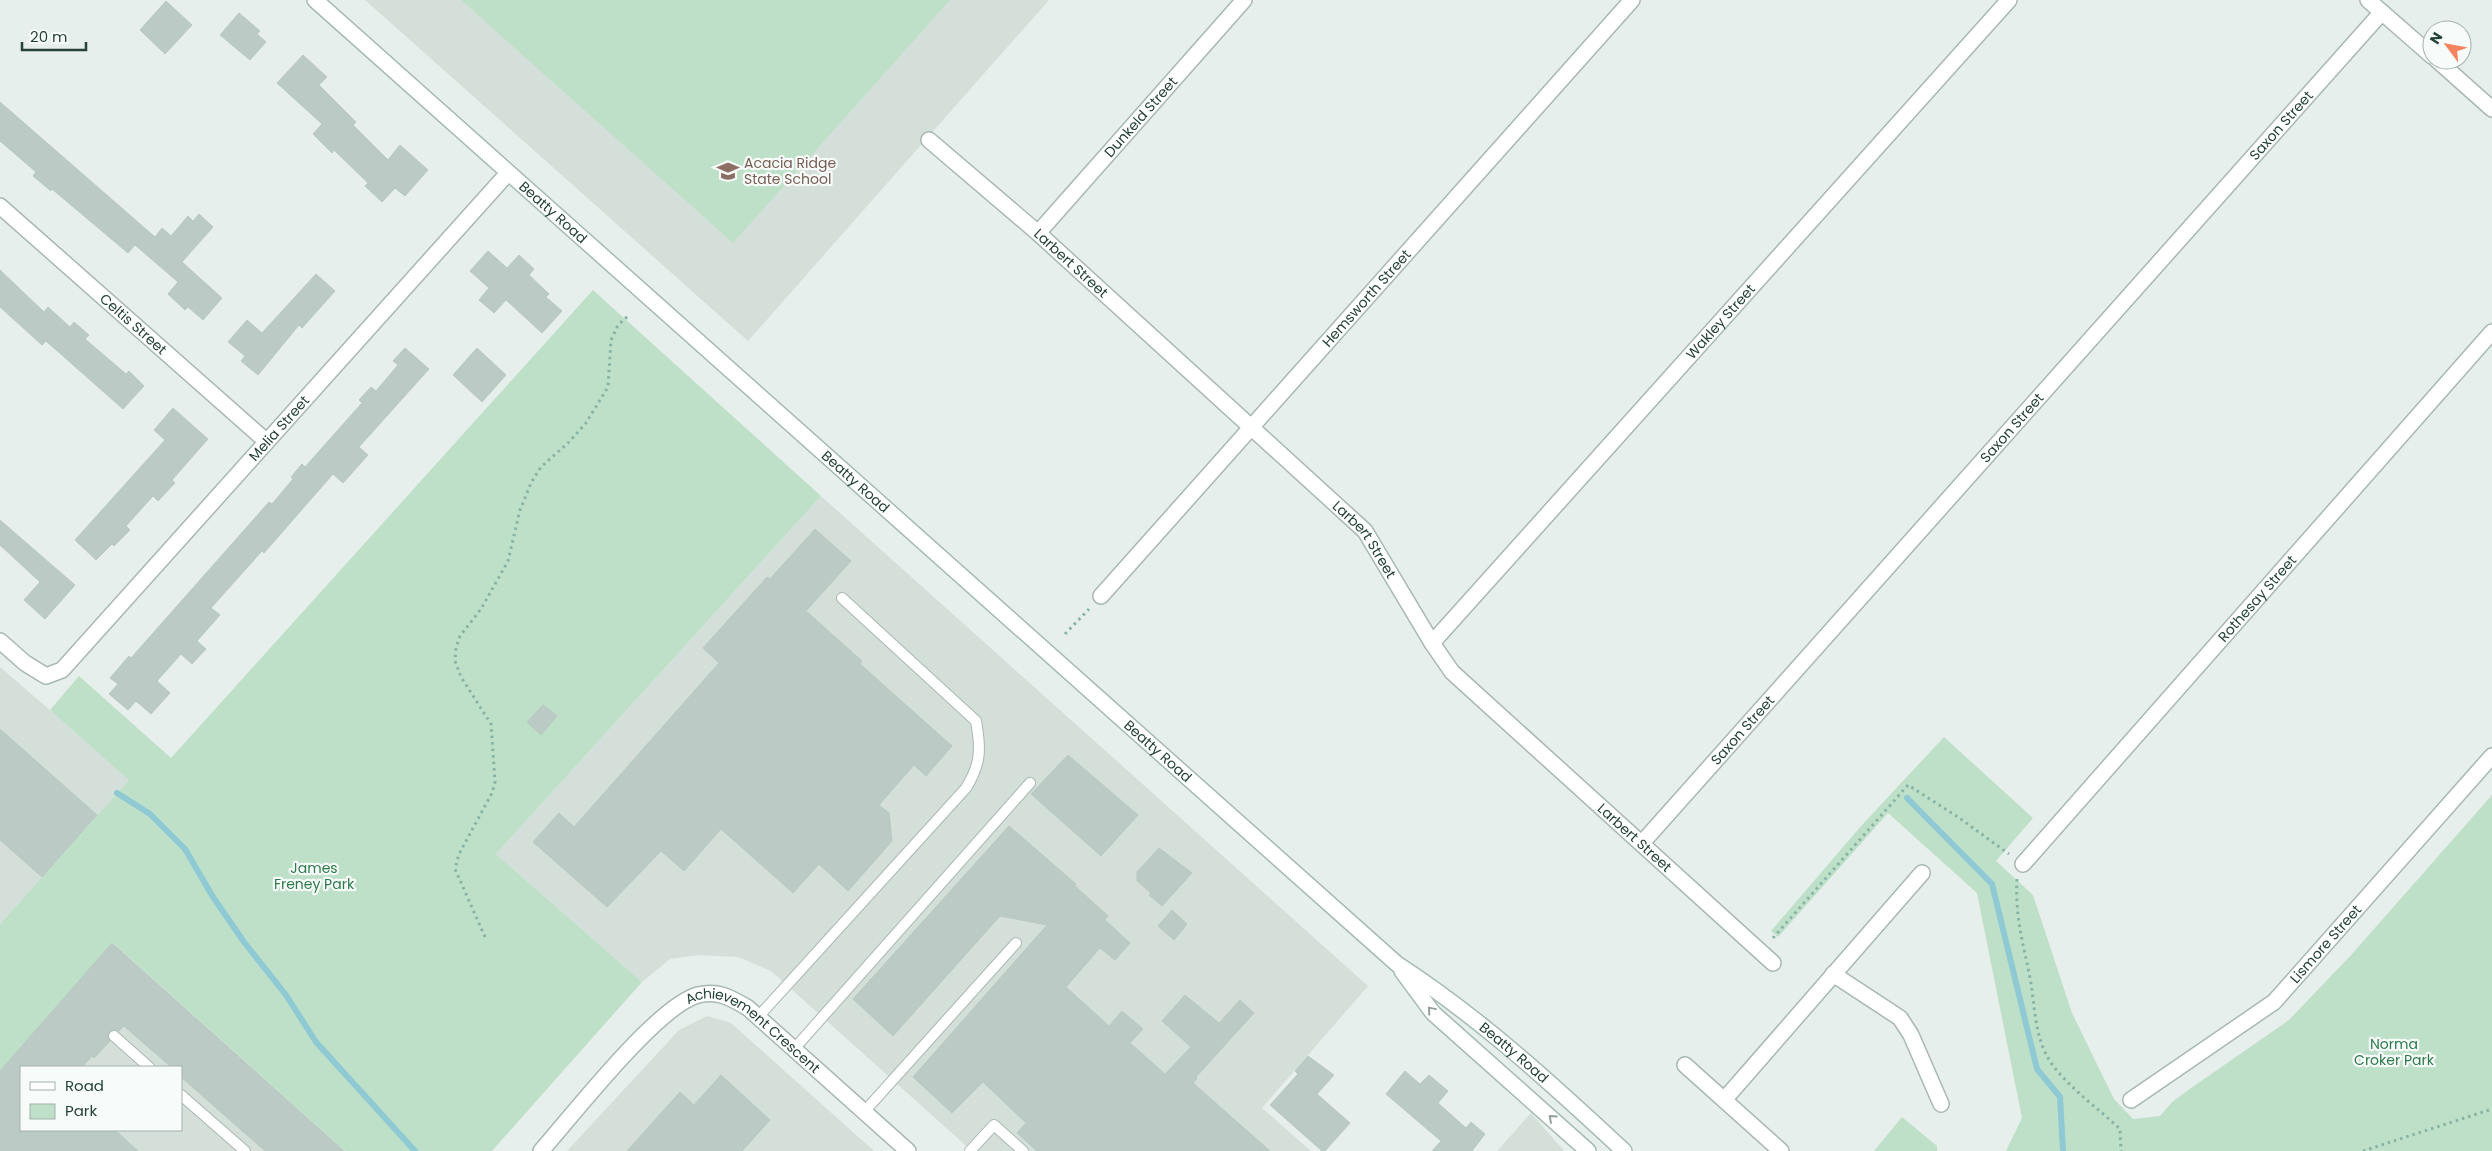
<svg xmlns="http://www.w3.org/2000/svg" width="2492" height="1151" font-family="Poppins,sans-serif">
<rect width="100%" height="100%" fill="#e6efeb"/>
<!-- built -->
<path fill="#d4dfda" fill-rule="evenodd" d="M365 0H1049L748 341Z
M821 496 1368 986 1262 1108 1311 1151H972L771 971 738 957 698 955 670 959 642 982 496 854Z
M0 667 130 779 0 924Z
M112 943 345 1151H0V1071ZM21 1067H181V1130H21Z
M707 1016 731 1023 874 1151H567L679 1030Z
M1531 1113 1564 1151H1497Z"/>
<!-- green -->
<path fill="#bfe0c8" d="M461 0H950L733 243Z
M593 290 821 496 496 854 642 982 492 1151H345L113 943 0 1071V924L129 780 50 710 79 676 171 758Z
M1944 737 2033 818 1996 861 2033 895 2072 1013 2114 1099 2133 1119 2160 1116 2172 1102 2191 1088 2289 1020 2352 954 2492 795V1151H2006L2022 1118 1977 893 1888 813 1778 937 1771 931 1862 825Z
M1902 1117 1937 1146V1151H1874Z"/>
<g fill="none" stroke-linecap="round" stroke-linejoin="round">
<!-- stream -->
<path stroke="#8ec9d4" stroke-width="6" d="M117 793 150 814 185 849 213 897 244 942 286 995 316 1042 415 1151
M1907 798 1992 884 2037 1069 2060 1097 2063 1151"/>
</g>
<!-- building -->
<path fill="#bbcac4" stroke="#b8c9c2" d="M166 1 192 25 165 54 140 30Z
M239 13 260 31 257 34 266 42 250 60 220 35Z
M303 55 327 77 319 85 356 122 353 125 388 160 400 145 428 170 405 196 395 188 382 202 365 186 368 183 334 150 332 153 313 134 322 124 277 83Z
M0 102 155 237 162 228 171 236 188 216 193 221 199 214 213 227 182 262 222 298 203 320 188 307 185 310 168 294 178 282 135 245 128 253 52 189 51 191 33 176 36 172 0 141Z
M488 251 507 268 519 255 534 269 529 275 549 294 546 297 562 311 542 333 506 300 494 313 479 300 489 288 470 271Z
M0 270 44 312 48 307 70 327 74 322 89 335 85 339 126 374 129 371 144 386 123 409 46 341 42 345 0 307Z
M316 274 335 291 302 328 299 325 258 375 241 361 245 356 228 342 247 320 262 333Z
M405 348 429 369 359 447 368 455 343 483 333 474 264 553 262 551 211 608 220 615 197 641 206 649 192 664 181 654 157 681 170 693 151 714 136 701 128 710 109 694 118 684 110 678 129 656 131 658 269 502 272 504 293 479 291 477 302 464 305 467 362 403 359 400 371 387 376 391 398 365 393 361Z
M477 348 506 375 482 402 453 375Z
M173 408 208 439 172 480 175 483 158 501 153 496 126 526 130 530 114 546 112 544 96 560 75 540 165 440 154 430Z
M0 520 75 585 45 619 24 600 40 582 0 545Z
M815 529 851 561 806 611 862 661 860 664 952 746 926 776 914 765 879 805 889 813 892 841 848 891 819 864 793 893 721 829 684 871 661 851 607 907 533 842 559 813 574 827 719 663 703 648 767 577 770 579Z
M543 705 557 716 541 735 527 722Z
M0 729 97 815 42 877 0 840Z
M1068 755 1138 815 1101 856 1031 794Z
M1009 826 1076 884 1075 886 1108 916 1105 920 1130 943 1115 960 1100 948 1066 987 1109 1026 1122 1011 1143 1029 1130 1043 1165 1074 1191 1047 1162 1021 1185 995 1219 1023 1240 1000 1254 1013 1196 1077 1197 1078 1193 1083 1270 1151H1037L1017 1133 1026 1123 983 1082 952 1113 913 1077 1047 925 1000 916 893 1036 853 999Z
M1159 848 1192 873 1162 906 1149 895 1151 893 1137 881V872Z
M1172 910 1187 924 1174 940 1158 926Z
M112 943 344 1151H265L181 1077V1067H171L124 1026 119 1031 115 1029 109 1031 107 1035 110 1041 94 1058 92 1056 82 1067H21V1130H115L138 1151H0V1071Z
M1308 1056 1334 1075 1317 1094 1350 1123 1325 1151H1322L1270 1105 1298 1074 1295 1071Z
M1405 1071 1420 1084 1429 1075 1448 1091 1438 1103 1466 1128 1471 1122 1485 1134 1472 1151H1432L1441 1141 1386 1094Z
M721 1075 770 1120 742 1151H627L680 1092 694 1105Z"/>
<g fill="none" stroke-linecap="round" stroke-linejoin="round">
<!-- service casing -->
<g stroke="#a8b8b2" stroke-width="12">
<path id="service" d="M758 1017 966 788C981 764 981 749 976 721L842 598
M114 1036 149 1067
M794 1049 1030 783
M181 1095 245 1151
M864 1112 1016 943
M970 1151 994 1125 1023 1151"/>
</g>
<!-- minor casing -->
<g stroke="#a8b8b2" stroke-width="18">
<g id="minor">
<path d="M2368 0 2432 56"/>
<path d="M2437 60 2492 109"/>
<path id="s1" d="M929 140 1038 233 1365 531 1432 643 1452 672 1773 963"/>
<path id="s2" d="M0 206 266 441"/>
<path id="s3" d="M1038 233 1244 0"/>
<path id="s4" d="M1101 596 1632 0"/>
<path id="s5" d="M0 641 25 663 46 676 62 670 508 173"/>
<path id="s6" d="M1432 643 2009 0"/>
<path id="s7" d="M1642 843 2382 12"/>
<path id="s8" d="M2023 864 2492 332"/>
<path d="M1833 974 1900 1018 1911 1035 1941 1104"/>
<path d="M1685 1065 1781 1151"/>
<path d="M1724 1100 1922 873"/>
<path id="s9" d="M2131 1100 2274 1002 2492 756"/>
<path id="s10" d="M541 1151C572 1116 657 1006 698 995 719 990 731 998 748 1008L908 1151"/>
</g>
</g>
<!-- secondary casing -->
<g stroke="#a4bbb3" stroke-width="18">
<g id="secondary">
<path id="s11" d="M315 0 1397 964C1479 1017 1552 1084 1624 1151"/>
<path d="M1402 971 1433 1013 1588 1151"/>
</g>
</g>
<!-- path -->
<path stroke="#86b3a5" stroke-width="3" stroke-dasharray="2.5 4" stroke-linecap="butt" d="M1065 634 1089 609
M2017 879C2015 917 2023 942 2030 978 2035 1004 2034 1032 2047 1056 2060 1081 2099 1109 2120 1129L2121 1151
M485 937 455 869 459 854 492 793 495 782 491 724 461 677 455 661 456 648 460 636 481 609 508 561 520 510 531 483 541 467 569 442 586 423 608 387 611 340 618 325 628 316
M1773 938 1908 785 1958 817 2009 854
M2363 1151 2492 1109"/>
<!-- service -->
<use href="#service" stroke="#fff" stroke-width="10"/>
<!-- minor -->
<use href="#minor" stroke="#fff" stroke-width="15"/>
<!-- secondary -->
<use href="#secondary" stroke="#fff" stroke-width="15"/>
</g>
<!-- one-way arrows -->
<defs><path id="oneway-chevron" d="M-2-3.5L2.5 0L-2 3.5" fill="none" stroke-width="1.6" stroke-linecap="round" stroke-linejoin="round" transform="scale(1.25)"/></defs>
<g stroke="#92a09c">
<use href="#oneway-chevron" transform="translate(1431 1010) rotate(-130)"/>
<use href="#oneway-chevron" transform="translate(1552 1118) rotate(-138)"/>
</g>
<!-- icons -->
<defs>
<g id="school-bare" transform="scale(1.725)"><path d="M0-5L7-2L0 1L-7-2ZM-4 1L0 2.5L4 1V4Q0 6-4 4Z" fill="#8d6e63" stroke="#f7fbf9" stroke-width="2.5" paint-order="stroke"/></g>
</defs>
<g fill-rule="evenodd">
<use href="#school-bare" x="728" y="171"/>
</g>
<g text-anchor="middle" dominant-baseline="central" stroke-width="4.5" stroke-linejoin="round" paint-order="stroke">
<!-- street labels -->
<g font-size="14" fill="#24423a" stroke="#f7fbf9">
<text stroke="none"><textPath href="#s3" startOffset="155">Dunkeld Street</textPath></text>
<text stroke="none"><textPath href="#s7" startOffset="961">Saxon Street</textPath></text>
<text stroke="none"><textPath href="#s11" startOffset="319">Beatty Road</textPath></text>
<text stroke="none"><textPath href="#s1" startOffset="188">Larbert Street</textPath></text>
<text stroke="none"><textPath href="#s4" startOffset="399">Hemsworth Street</textPath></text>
<text stroke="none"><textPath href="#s6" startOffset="432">Wakley Street</textPath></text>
<text stroke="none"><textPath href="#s2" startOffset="178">Celtis Street</textPath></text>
<text stroke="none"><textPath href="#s5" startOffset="400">Melia Street</textPath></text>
<text stroke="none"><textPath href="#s7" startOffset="556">Saxon Street</textPath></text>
<text stroke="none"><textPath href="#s11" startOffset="724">Beatty Road</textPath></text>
<text stroke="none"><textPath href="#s1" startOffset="592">Larbert Street</textPath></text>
<text stroke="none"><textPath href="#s8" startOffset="354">Rothesay Street</textPath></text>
<text stroke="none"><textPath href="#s7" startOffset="151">Saxon Street</textPath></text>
<text stroke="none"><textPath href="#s11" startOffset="1129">Beatty Road</textPath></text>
<text stroke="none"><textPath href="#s1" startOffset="998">Larbert Street</textPath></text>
<text stroke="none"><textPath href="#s9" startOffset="251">Lismore Street</textPath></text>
<text stroke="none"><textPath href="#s10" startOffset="290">Achievement Crescent</textPath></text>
<text stroke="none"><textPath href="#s11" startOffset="1596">Beatty Road</textPath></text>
</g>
<!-- education labels -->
<g font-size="14" fill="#785e54" stroke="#f7fbf9" text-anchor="start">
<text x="744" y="163">Acacia Ridge<tspan x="744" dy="16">State School</tspan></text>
</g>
<!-- park labels -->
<g font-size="14" fill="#2d7a4b" stroke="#f7fbf9">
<text x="314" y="868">James<tspan x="314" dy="16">Freney Park</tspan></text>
<text x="2394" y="1044">Norma<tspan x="2394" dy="16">Croker Park</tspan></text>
</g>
</g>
<!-- legend -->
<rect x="20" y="1066" width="162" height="65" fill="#f7fbf9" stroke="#a3b1ad"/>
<rect x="30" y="1082" width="25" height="8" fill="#ffffff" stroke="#a3b1ad"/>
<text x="65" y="1091" font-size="15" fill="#24423a">Road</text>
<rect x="30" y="1104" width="25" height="15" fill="#bfe0c8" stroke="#a3b1ad"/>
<text x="65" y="1116" font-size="15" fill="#24423a">Park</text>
<!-- north arrow -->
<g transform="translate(2447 45) rotate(302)"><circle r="24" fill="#f7fbf9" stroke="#a3b1ad"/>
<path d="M0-4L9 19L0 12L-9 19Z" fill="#f4845f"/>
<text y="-8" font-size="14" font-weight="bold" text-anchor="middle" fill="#24423a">N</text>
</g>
<!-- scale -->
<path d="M22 42v8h64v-8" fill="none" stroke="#24423a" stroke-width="2.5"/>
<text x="30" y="42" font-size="15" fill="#24423a" stroke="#f7fbf9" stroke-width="4" paint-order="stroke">20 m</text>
</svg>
